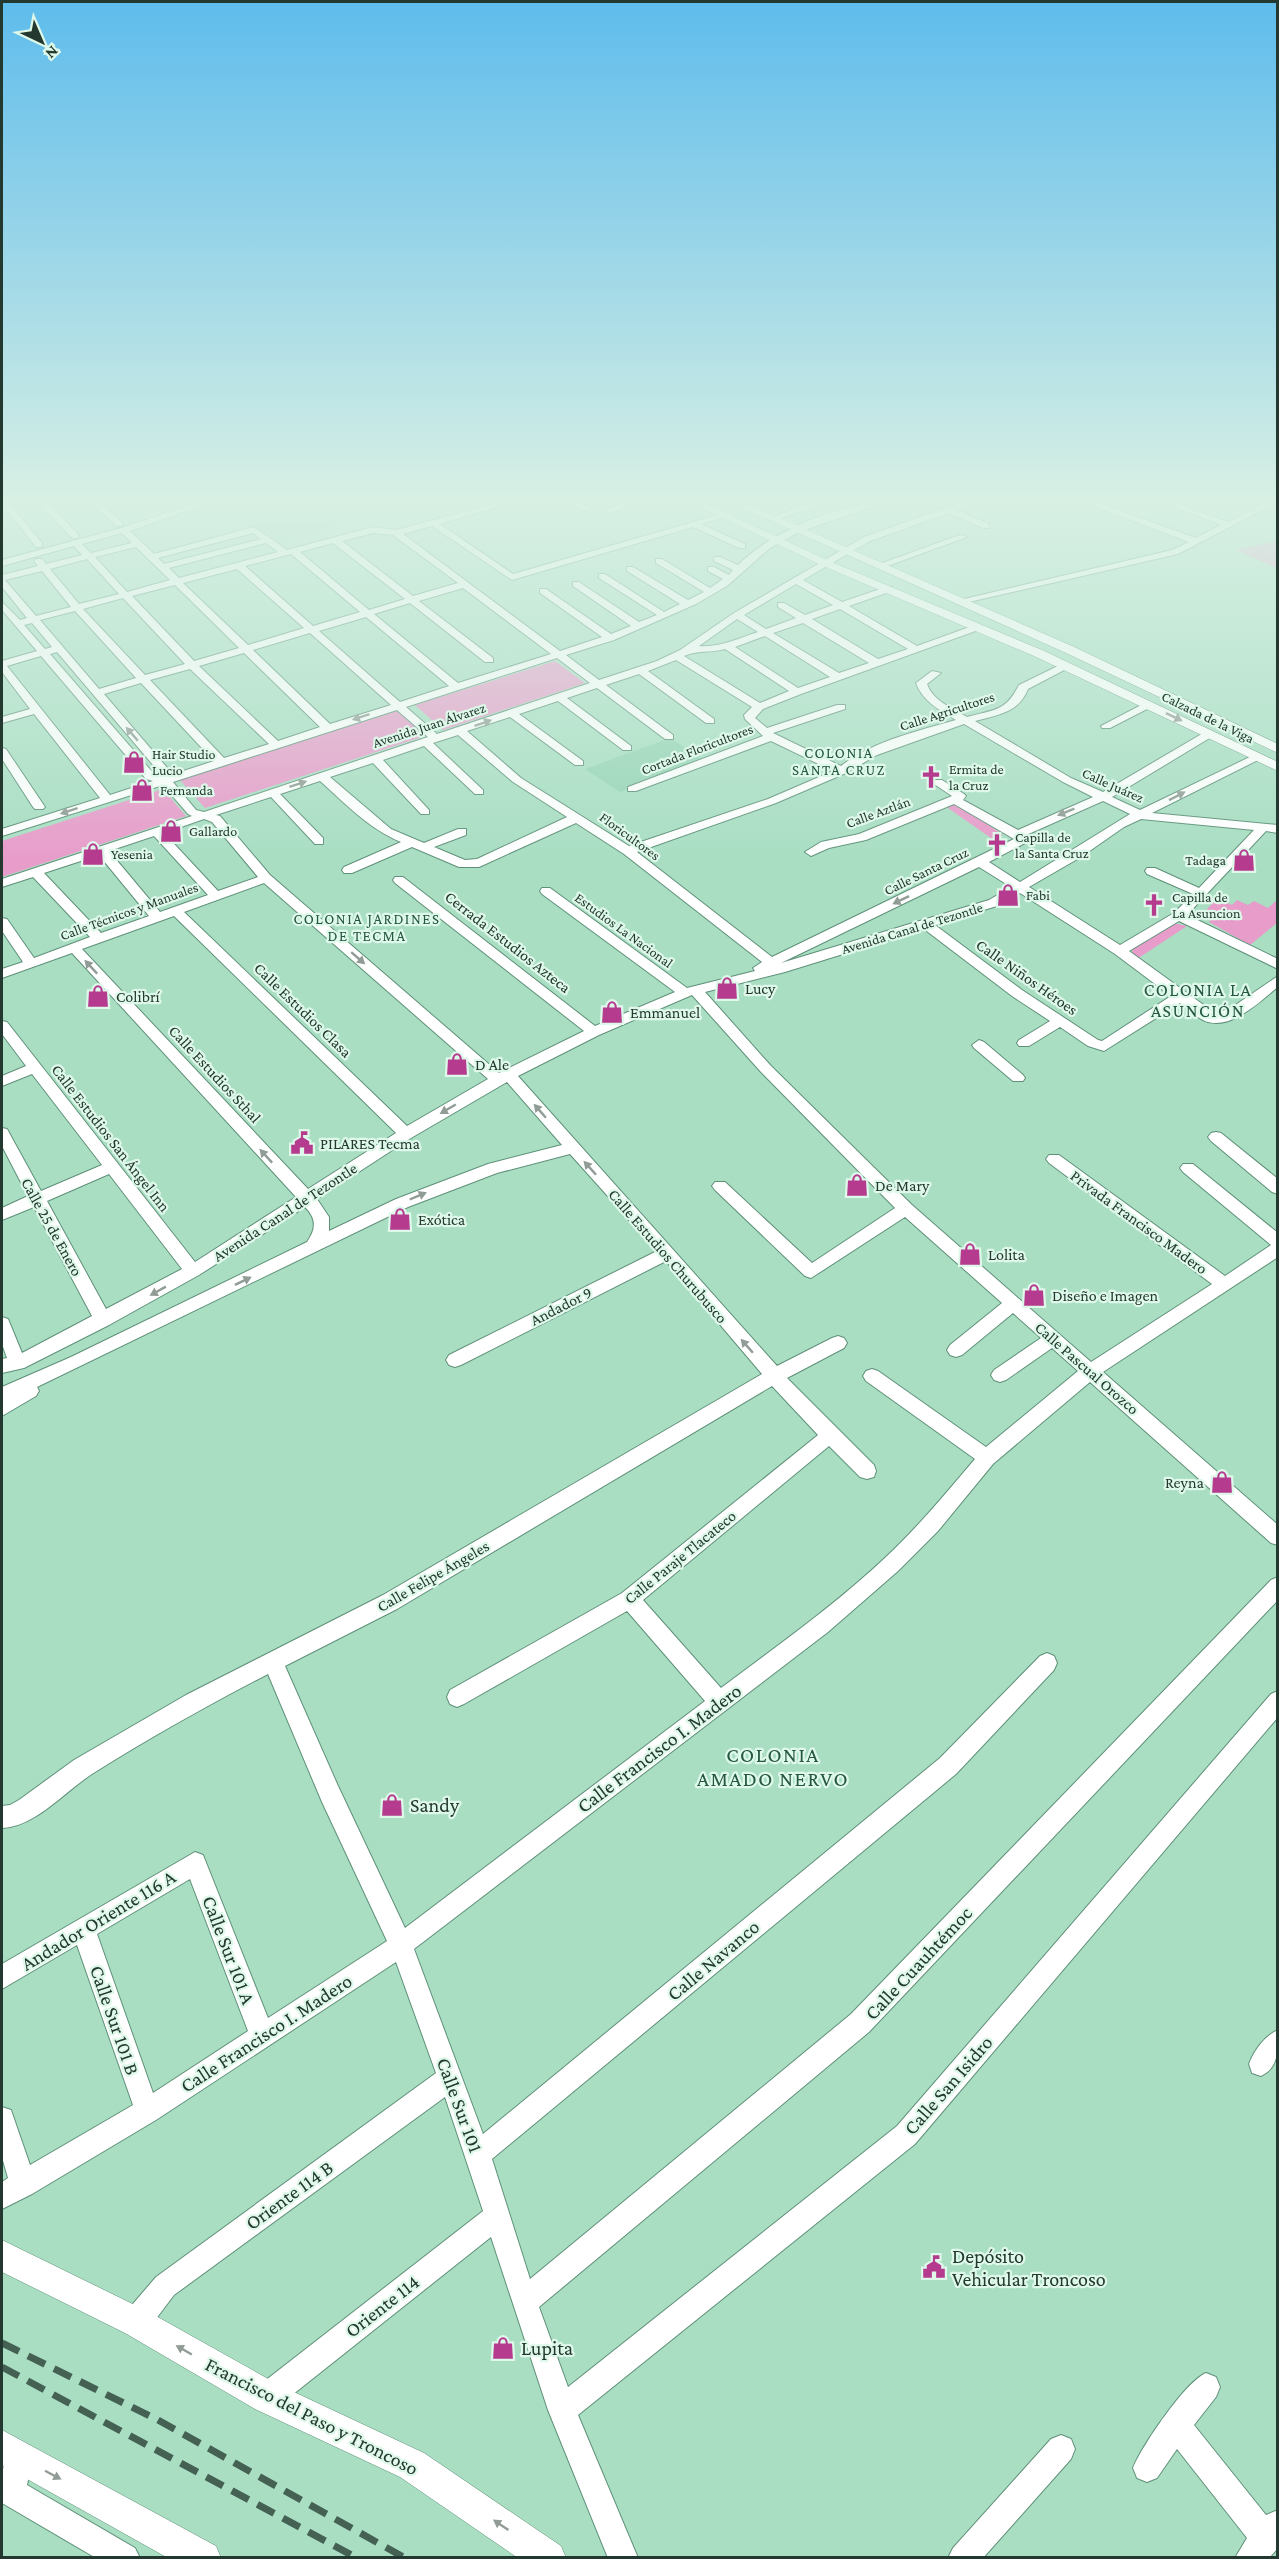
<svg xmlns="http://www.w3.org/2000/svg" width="1279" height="2559" font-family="'Crimson Pro',serif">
<rect width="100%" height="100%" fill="#a9dec3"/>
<!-- built -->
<path fill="#97d4b6" d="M226 504H367L381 513 279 543Z
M670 738 701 758 620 792 585 769Z"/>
<!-- green -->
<path fill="#e89cca" d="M1277 541V568L1236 550Z
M555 661 585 683 443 730 415 705Z
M397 711 425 736 205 808 180 780Z
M163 789 186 816 2 877V841Z
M953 804 962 806 1003 835 994 840 945 806Z
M1218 898 1232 905 1237 900 1248 905 1254 901 1268 908 1277 900V923L1250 945 1209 922 1213 917 1204 912Z
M1173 923 1187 926 1137 959 1133 955 1132 949Z"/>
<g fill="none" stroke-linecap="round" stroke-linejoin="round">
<!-- minor casing -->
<g stroke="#5e9078" stroke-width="2">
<path id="minor" d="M2 504H10L42 543V547H36Z
M40 504H49L78 534V538H72Z
M93 504H102L122 522V526H116Z
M193 504H206L130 531 154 554 254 527 287 550 373 527 396 530 493 504H507L440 524 513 574 724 513V517L701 524 745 544V548H739L693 527 512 580 432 526 403 534 560 651 602 637 540 593V589H546L611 634 631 626 573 586V582H579L639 622 657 615 599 578V574H605L664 612 680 604 627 571V567H633L688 600 704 592 656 563V559H662L710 588 723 579 708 571V567H714L729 575 733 570 714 561V557H720L738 565C770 533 835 504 880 504L799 532 770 548 727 586 696 604 614 640 566 655 599 680 657 661 680 650 734 613 864 537 956 504H969L957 510 989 524V528H983L949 513 870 541 803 580 842 602 886 587H892V591L849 606 917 646 975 625H981V629L801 694 763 709 755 718 767 728 837 705H845V709L773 733 841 766C873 741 918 731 956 720 940 710 923 702 916 683L932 671 941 673 927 684C933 701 952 708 967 717 995 709 1005 712 1019 685L1064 663 1068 664V668L1028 689C1019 713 997 715 975 721L1071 778 1103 792 1205 732H1213V736L1112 797 1140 810 1256 754 1260 755V759L1152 813 1278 825V833L1266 831 1187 915 1278 959V969L1179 921 1129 951 1216 1014 1234 1006 1278 976V987C1259 1002 1228 1033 1203 1020 1195 1016 1187 1008 1180 1003L1104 1051 1088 1046 1060 1027 1029 1046H1019L1017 1043 1019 1040 1050 1021 1012 996 924 929 785 972 705 992 771 1066 912 1205 1091 1362 1212 1284 1049 1163 1046 1159 1049 1155H1059L1225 1276 1271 1245 1183 1172 1180 1168 1183 1164H1193L1278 1233V1257L1103 1372 1278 1525V1545L1271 1543 1090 1382 993 1464 938 1531 898 1571 828 1632 414 1949 483 2134 940 1758 1040 1656 1047 1653 1054 1656 1057 1663 1054 1670 956 1774 492 2159 530 2279 851 2014 1271 1580 1278 1577V1600L869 2032 539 2307 568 2387 897 2126 1271 1694 1278 1691V1717L915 2144 578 2415 638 2558H608L548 2410 491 2237 277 2407 267 2411 257 2407 253 2397 257 2387 483 2211 445 2097 174 2295 146 2332 136 2336 126 2332 122 2322 126 2312 156 2277 436 2073 396 1962 156 2120 32 2194 2 2209V2182L8 2178 2 2157V2107L11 2110 30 2165 133 2105 77 1945 2 1989V1964L195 1852 203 1855 268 2018 387 1941 322 1802 268 1674C208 1705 149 1738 92 1774 64 1792 35 1827 2 1828V1806L10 1805 19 1800 74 1760 186 1695 383 1595 762 1374 666 1261 461 1365 455 1367 449 1365 446 1360 449 1355 657 1251 570 1154 497 1173 408 1207 37 1387 39 1391 36 1396 2 1416V1387L71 1357 307 1242C316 1229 317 1219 305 1207L199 1275 109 1325 24 1368 2 1373V1359L7 1358 2 1344V1317L8 1319 22 1353 92 1316 34 1207 2 1220V1208L28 1196 2 1146V1128L7 1129 41 1191 102 1165 32 1074 2 1086V1076L26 1066 2 1034V1021L7 1022 195 1262 296 1197 72 953 2 978V969L23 962 2 931V918L7 919 34 958 90 937 33 877 2 887V879L192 816 188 814 163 785 2 836V829L100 798 34 714 2 723V717L30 709 2 672V661L37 651 2 610V602L20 620 27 618 2 587V575L38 566 34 561 36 559H42L46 564 82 555 74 546 2 566V560L121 528ZM122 533 132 543 91 553 82 544ZM253 533 261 539 164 564 158 558ZM373 533 393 535 458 583 413 596 342 541ZM266 543 278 552 179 578 169 568ZM333 543 405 599 369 610 300 552ZM136 547 170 580 127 592 95 557ZM291 554 360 612 313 626 245 566ZM87 559 119 594 79 604 50 569ZM237 569 304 628 248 645 183 583ZM42 571 71 607 36 616 5 580ZM796 584 833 605 805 615 784 603H778V607L796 618 766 629 744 615ZM175 585 239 648 194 661 132 596ZM463 588 551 654 458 683 374 614 410 603 485 662H493V658L419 601ZM123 598 185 664 145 675 83 609ZM840 609 908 649 878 659 812 619ZM75 611 136 678 99 689 40 620ZM366 617 449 686 400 702 319 631ZM737 619 758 632C739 638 719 648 699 646ZM32 623 52 647 45 649 24 625ZM803 623 869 663 839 673 773 633ZM310 633 391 705 330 724 253 650ZM765 636 830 677 798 688 735 647ZM725 649 789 691 760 703 684 656C696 650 711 653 725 649ZM57 652 159 772V775L154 774 50 654ZM244 653 320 727 278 741 199 666ZM41 656 146 779 153 781 110 795 7 666ZM557 658 590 683 437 734 406 707ZM676 660 752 707 744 715 745 719 763 736 628 787V791H636L771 741 833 771 768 799 629 846 521 778 467 731 510 717 575 765H583V761L519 714 558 701 623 750H631V746L567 698 597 688 665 739H673V735L606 685 639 674 706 723H714V719L648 671ZM190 669 269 744 224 758 150 680ZM141 683 214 761 171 775 169 770 104 694ZM397 710 428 737 204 812 196 810 173 782ZM964 724 1063 782 1093 797 1018 830 963 800 966 796 964 794 942 780H934V784L952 796 859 834 821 842 805 852 811 856 829 848 866 840 954 804 1014 839 772 957 637 852 776 803 846 773 877 755ZM458 735 513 782 567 817 477 859 465 860 434 847 466 835V829H458L424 843 391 829 330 777 373 763 421 814H429V810L383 760 424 746 475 794H483V790L433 743ZM320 781C346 804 369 829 401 842L344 867 342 870 344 873H352L412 847 459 867H479L576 823 624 854 762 962 753 968 755 971 687 988 550 888H542L540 891 542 894 675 992 595 1026 403 877H395L393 880 395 883 584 1031 499 1073 270 875 220 816 216 815 271 797 315 844H323V838L280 794ZM1103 801 1130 814 1020 882 989 862 1025 843 1027 840 1024 836ZM204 819 212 822 258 877 218 891 164 833ZM1141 819 1254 830 1199 888 1155 868H1147L1145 871 1147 874 1193 894 1174 913 1120 945 1029 887 1081 857 1124 827ZM154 836 208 895 160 912 109 851ZM99 855 149 916 101 933 44 873ZM979 867 1011 887 989 900 781 963ZM264 883 488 1079 407 1126 184 912ZM1020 893 1115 954 1171 996 1102 1041 1098 1040 1022 990 935 925 997 906ZM174 916 396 1133 308 1189 82 949ZM692 995 761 1072 895 1208 812 1263 725 1182H715L712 1186 715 1190 805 1276 811 1278 905 1217 1002 1303 950 1345 947 1350 950 1355 956 1357 962 1355 1013 1313 1041 1338 994 1370 991 1375 994 1380 1000 1382 1006 1380 1052 1348 1078 1371 986 1447 878 1371 872 1369 866 1371 863 1376 866 1381 975 1459C946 1493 918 1527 886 1557 835 1605 777 1646 721 1688L643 1600 829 1446 860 1477 867 1479 874 1477 876 1471 874 1465 787 1378 844 1348 847 1343 844 1338 838 1336 832 1338 777 1366 518 1076 599 1035ZM507 1082 562 1145 488 1164 396 1199 329 1231V1217L317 1199 411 1138ZM109 1174 182 1269 106 1309 47 1201ZM772 1386 818 1435 622 1593 450 1690 447 1697 450 1704 457 1707 464 1704 627 1611 705 1701 405 1928 338 1786 285 1666 397 1609ZM190 1879 248 2031 153 2093 97 1934Z
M574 504H584L590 509 583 511Z
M621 504H635L606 514 602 511Z
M807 504H820L774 521 767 519Z
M1088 504H1101L1196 538 1221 525 1165 504H1178L1228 522 1263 504H1274L1178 554 960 604V600L1172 550 1189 542Z
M960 535 967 537 882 568 874 566Z
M1147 702 1152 705 1151 707 1110 728H1102L1101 726Z
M2 748 6 749 45 807 43 809H35L33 807 2 759Z
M979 1040 984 1042 1023 1075 1025 1078 1023 1081H1013L974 1048 972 1045Z
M1216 1132 1221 1133 1278 1179V1194L1272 1192 1211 1141 1208 1137 1211 1133Z
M1278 2030C1278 2049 1279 2068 1261 2076L1252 2073 1249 2064C1254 2051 1264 2036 1278 2030Z
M1206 2373 1216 2377 1220 2387 1216 2397 1194 2425 1266 2515 1278 2510V2548L1269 2558H1235L1247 2538 1177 2449 1157 2478 1147 2482 1137 2478 1133 2468C1142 2446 1185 2382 1206 2373Z
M1061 2435 1071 2439 1075 2449 1071 2459 983 2558H948L953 2548 1051 2439Z
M19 2443 29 2447 33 2457 27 2485 135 2548 140 2558H96L2 2503C2 2483 1 2466 9 2447Z"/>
</g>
<!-- major casing -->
<g stroke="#5e9078" stroke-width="1">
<path id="major" d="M694 504H707L829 561 1042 650 1278 762V771L1034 656 821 565Z
M734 504H748L1072 646 1278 744V753L1064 652Z
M2 2240 147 2311 279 2385 424 2453 561 2546 566 2558H518L400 2477 255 2409 125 2333 2 2272Z
M2 2430 216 2546 221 2558H168L2 2465Z"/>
</g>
<!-- minor -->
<use href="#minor" fill="#fff" fill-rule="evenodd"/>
<!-- major -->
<use href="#major" fill="#fff" fill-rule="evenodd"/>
<!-- rail -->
<path stroke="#446153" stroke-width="7" stroke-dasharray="19 10" stroke-linecap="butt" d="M2 2343 158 2420 405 2558
M2 2367 357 2558"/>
</g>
<!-- one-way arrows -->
<defs><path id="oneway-solid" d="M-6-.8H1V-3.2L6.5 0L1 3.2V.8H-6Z" transform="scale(1.5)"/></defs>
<g fill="#919c96">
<use href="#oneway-solid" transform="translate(361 717) rotate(162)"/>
<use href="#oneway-solid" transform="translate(1174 717) rotate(26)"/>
<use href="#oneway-solid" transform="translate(483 723) rotate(-19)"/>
<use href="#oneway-solid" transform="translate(132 734) rotate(-131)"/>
<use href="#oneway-solid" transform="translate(298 784) rotate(-18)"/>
<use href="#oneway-solid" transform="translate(1177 796) rotate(-27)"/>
<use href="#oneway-solid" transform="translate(69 811) rotate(162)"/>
<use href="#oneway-solid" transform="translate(1066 812) rotate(158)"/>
<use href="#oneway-solid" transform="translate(901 900) rotate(154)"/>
<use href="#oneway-solid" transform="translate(358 958) rotate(41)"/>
<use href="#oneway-solid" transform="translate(91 967) rotate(-133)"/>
<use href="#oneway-solid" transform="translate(448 1109) rotate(150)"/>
<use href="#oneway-solid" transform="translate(540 1111) rotate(-131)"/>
<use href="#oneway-solid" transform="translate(266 1156) rotate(-133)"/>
<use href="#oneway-solid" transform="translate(590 1168) rotate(-132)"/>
<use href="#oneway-solid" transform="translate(418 1196) rotate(-23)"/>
<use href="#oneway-solid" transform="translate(243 1281) rotate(-26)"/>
<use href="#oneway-solid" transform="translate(158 1291) rotate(151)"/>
<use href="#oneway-solid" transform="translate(747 1346) rotate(-131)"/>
<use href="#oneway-solid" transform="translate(184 2350) rotate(-150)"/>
<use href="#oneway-solid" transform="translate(53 2475) rotate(28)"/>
<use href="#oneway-solid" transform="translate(501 2525) rotate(-146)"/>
</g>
<!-- sky -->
<linearGradient id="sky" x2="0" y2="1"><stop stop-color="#5ebcec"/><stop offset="0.58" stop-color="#d8f0e4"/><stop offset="1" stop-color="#d8f0e4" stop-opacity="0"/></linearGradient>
<rect width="1279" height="862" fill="url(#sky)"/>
<!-- icons -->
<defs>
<g id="shop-bare" transform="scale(1.8)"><path d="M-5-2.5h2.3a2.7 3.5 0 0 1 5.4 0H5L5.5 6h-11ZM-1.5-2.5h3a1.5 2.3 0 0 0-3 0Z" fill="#b53b8e" stroke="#def8ea" stroke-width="2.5" paint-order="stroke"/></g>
<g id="church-bare" transform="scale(1.8)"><path d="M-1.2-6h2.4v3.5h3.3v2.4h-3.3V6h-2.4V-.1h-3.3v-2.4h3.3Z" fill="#b53b8e" stroke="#def8ea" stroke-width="2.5" paint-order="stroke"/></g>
<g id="civic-bare" transform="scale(1.8)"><path d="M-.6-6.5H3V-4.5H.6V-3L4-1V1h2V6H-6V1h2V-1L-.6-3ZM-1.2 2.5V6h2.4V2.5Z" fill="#b53b8e" stroke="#def8ea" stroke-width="2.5" paint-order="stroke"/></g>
</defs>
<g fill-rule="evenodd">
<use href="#shop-bare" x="134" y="762"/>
<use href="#church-bare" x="931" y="777"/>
<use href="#shop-bare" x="142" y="790"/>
<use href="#shop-bare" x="171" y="831"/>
<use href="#church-bare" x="997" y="845"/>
<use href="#shop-bare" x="93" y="854"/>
<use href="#shop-bare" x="1244" y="860"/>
<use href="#shop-bare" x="1008" y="895"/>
<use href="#church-bare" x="1154" y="905"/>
<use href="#shop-bare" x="727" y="988"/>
<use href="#shop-bare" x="98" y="996"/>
<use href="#shop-bare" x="612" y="1012"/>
<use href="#shop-bare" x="457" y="1064"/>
<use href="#civic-bare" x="302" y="1143"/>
<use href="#shop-bare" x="857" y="1185"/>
<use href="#shop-bare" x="400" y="1219"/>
<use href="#shop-bare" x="970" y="1254"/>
<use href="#shop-bare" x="1034" y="1295"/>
<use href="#shop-bare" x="1222" y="1482"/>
<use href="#shop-bare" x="392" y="1805"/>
<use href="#civic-bare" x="934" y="2267"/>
<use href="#shop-bare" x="503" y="2348"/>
</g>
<g text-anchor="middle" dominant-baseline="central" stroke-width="4.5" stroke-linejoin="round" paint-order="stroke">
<!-- far-street labels -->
<g font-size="14" fill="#23382e" stroke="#def8ea">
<text transform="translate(947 711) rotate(-18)">Calle Agricultores</text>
<text transform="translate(1208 717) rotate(26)">Calzada de la Viga</text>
<text transform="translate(429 725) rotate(-18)">Avenida Juan Álvarez</text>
<text transform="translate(697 749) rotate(-21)">Cortada Floricultores</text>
<text transform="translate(1113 785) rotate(24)">Calle Juárez</text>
<text transform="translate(878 812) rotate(-20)">Calle Aztlán</text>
<text transform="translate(630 836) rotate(36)">Floricultores</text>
<text transform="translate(926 871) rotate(-26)">Calle Santa Cruz</text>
<text transform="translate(129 911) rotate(-20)">Calle Técnicos y Manuales</text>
<text transform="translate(912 928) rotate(-17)">Avenida Canal de Tezontle</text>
<text transform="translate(624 930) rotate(36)">Estudios La Nacional</text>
</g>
<!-- far-poi labels -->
<g font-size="14" fill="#23382e" stroke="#def8ea" text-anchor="start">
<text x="152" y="754">Hair Studio<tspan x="152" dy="16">Lucio</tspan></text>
<text x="949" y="769">Ermita de<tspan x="949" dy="16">la Cruz</tspan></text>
<text x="160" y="790">Fernanda</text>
<text x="189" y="831">Gallardo</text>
<text x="1015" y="837">Capilla de<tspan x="1015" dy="16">la Santa Cruz</tspan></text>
<text x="111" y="854">Yesenia</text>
<text x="1226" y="860" text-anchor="end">Tadaga</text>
<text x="1026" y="895">Fabi</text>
<text x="1172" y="897">Capilla de<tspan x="1172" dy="16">La Asuncion</tspan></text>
</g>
<!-- far-neighbourhood labels -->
<g font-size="15" letter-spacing="1.5" fill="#255741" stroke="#def8ea">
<text x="839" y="753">COLONIA<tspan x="839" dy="17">SANTA CRUZ</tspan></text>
<text x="367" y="919">COLONIA JARDINES<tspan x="367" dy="17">DE TECMA</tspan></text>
</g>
<!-- street labels -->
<g font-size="16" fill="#23382e" stroke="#def8ea">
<text transform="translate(508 942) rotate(38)">Cerrada Estudios Azteca</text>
<text transform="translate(1027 977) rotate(35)">Calle Niños Héroes</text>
<text transform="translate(303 1010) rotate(44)">Calle Estudios Clasa</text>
<text transform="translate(215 1074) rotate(47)">Calle Estudios Sthal</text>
<text transform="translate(111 1138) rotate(52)">Calle Estudios San Ángel Inn</text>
<text transform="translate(285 1212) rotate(-33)">Avenida Canal de Tezontle</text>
<text transform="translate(1139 1222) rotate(36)">Privada Francisco Madero</text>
<text transform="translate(52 1227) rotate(61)">Calle 25 de Enero</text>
<text transform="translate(668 1256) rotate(49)">Calle Estudios Churubusco</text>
<text transform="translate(561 1306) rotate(-27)">Andador 9</text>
<text transform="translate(1087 1368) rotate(41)">Calle Pascual Orozco</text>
<text transform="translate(680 1557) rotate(-39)">Calle Paraje Tlacateco</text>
<text transform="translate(433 1576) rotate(-30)">Calle Felipe Ángeles</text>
</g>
<!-- poi labels -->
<g font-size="16" fill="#23382e" stroke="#def8ea" text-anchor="start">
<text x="745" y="988">Lucy</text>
<text x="116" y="996">Colibrí</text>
<text x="630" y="1012">Emmanuel</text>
<text x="475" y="1064">D Ale</text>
<text x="320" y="1143">PILARES Tecma</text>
<text x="875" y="1185">De Mary</text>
<text x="418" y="1219">Exótica</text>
<text x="988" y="1254">Lolita</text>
<text x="1052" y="1295">Diseño e Imagen</text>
<text x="1204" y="1482" text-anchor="end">Reyna</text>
</g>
<!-- neighbourhood labels -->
<g font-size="18" letter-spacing="1.5" fill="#255741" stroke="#def8ea">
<text x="1198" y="990">COLONIA LA<tspan x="1198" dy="21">ASUNCIÓN</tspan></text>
</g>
<!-- near-street labels -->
<g font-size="20" fill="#23382e" stroke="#def8ea">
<text transform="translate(659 1748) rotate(-37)">Calle Francisco I. Madero</text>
<text transform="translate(98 1920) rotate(-31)">Andador Oriente 116 A</text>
<text transform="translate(229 1950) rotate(69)">Calle Sur 101 A</text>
<text transform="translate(713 1960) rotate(-40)">Calle Navanco</text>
<text transform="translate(918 1963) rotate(-47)">Calle Cuauhtémoc</text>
<text transform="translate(115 2020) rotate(71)">Calle Sur 101 B</text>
<text transform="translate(266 2033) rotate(-33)">Calle Francisco I. Madero</text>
<text transform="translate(948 2085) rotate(-49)">Calle San Isidro</text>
<text transform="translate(460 2105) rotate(70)">Calle Sur 101</text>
<text transform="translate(289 2195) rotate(-36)">Oriente 114 B</text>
<text transform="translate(382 2306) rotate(-38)">Oriente 114</text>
<text transform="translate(312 2416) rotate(27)">Francisco del Paso y Troncoso</text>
</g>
<!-- near-poi labels -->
<g font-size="20" fill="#23382e" stroke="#def8ea" text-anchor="start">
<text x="410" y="1805">Sandy</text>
<text x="952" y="2256">Depósito<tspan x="952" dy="23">Vehicular Troncoso</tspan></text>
<text x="521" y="2348">Lupita</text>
</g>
<!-- near-neighbourhood labels -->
<g font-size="21" letter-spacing="1.5" fill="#255741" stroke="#def8ea">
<text x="773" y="1755">COLONIA<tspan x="773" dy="24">AMADO NERVO</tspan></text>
</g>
</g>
<!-- border -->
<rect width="1279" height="2559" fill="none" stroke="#23382e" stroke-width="6"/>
<!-- north arrow -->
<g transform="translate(42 42) rotate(136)" stroke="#def8ea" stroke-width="4.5" paint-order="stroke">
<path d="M0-4.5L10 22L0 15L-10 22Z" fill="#23382e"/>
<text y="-9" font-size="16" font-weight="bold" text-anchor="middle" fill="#23382e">N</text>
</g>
</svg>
